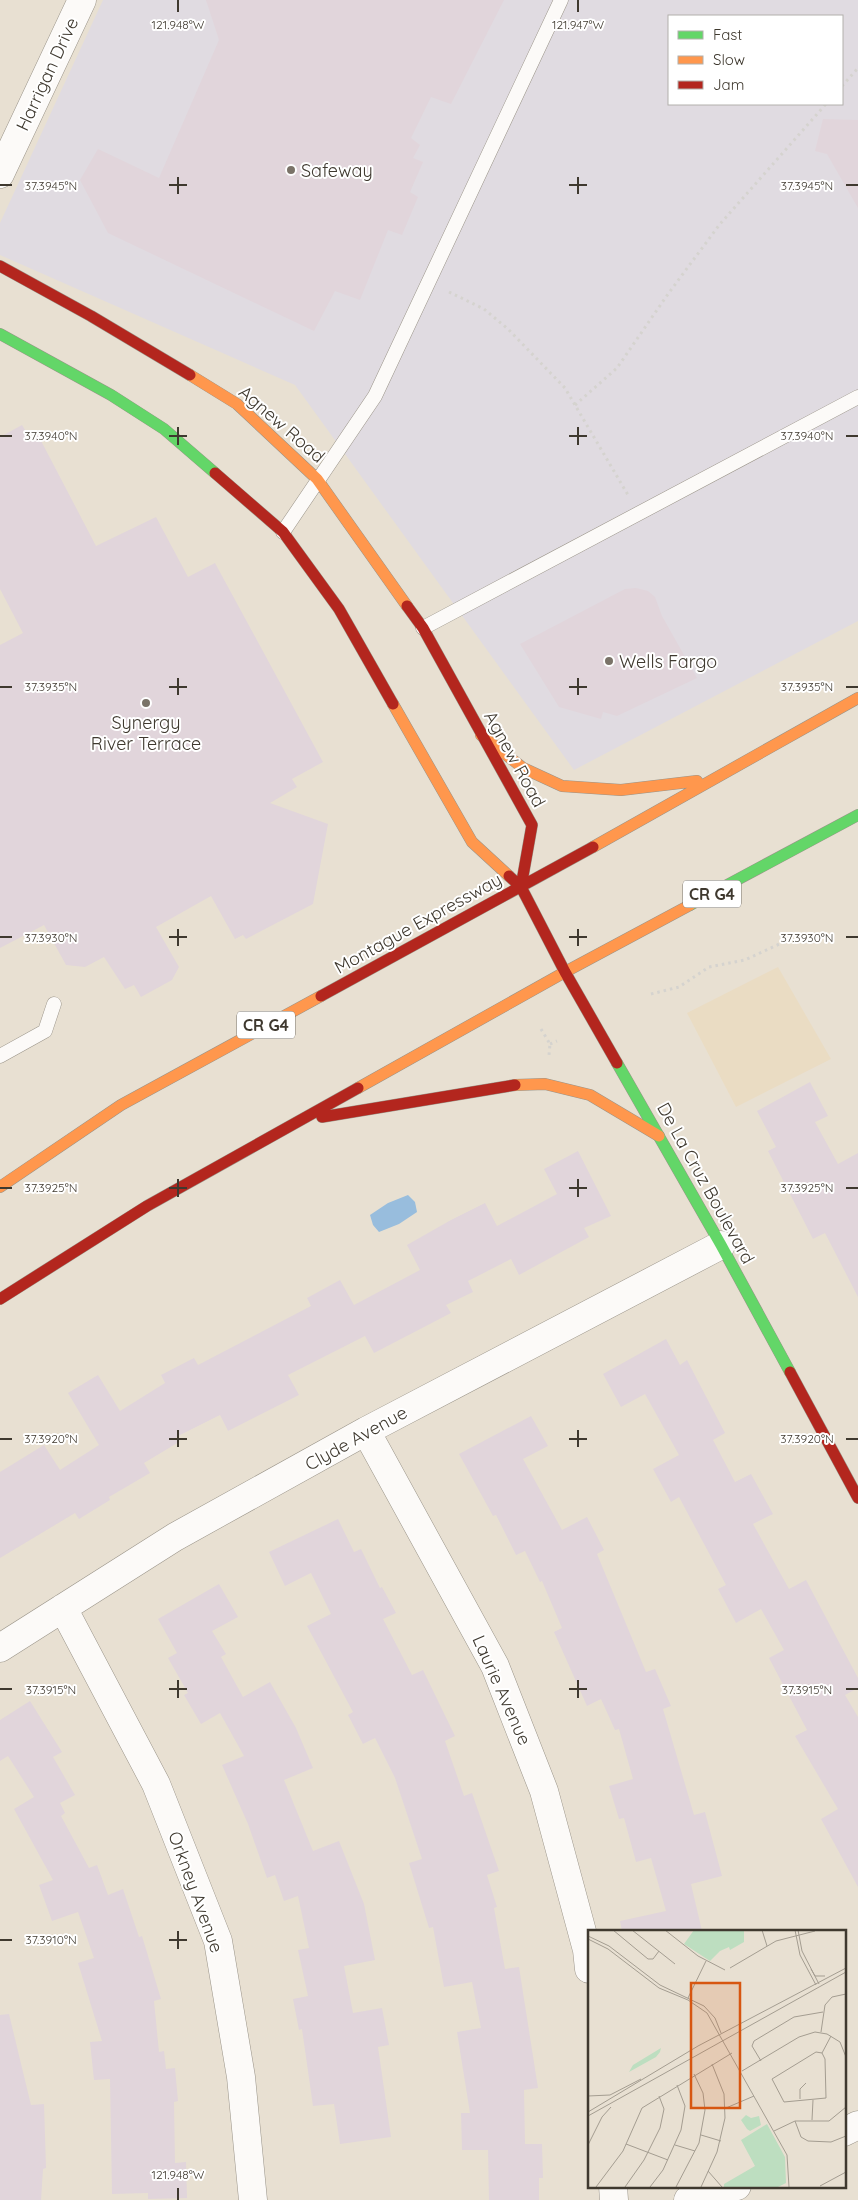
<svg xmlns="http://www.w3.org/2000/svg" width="858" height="2200" font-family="Quicksand,sans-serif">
<rect width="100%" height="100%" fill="#e8e0d2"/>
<!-- commercial -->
<path fill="#e0dbe1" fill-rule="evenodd" d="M103 0H858V621L574 770 295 385 0 255V223ZM669 16H842V104H669Z"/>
<!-- built -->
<path fill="#eadcc3" d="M778 967 831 1059 736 1107 687 1013Z"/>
<!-- water -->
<path fill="#98bddd" d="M408 1195 415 1202 417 1212 399 1224 379 1232 373 1225 370 1215 388 1203Z"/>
<!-- building -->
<path fill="#e1d5db" d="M206 0H504L451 104 431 97 411 138 420 145 413 158 423 162 410 192 418 197 402 235 388 230 360 300 335 291 314 331 108 233 80 180 98 149 159 178 219 40Z
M823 119 858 120V208L827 154 815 151Z
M22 425 30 438 38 435 96 546 156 517 188 577 215 563 323 762 292 779 297 787 270 803 328 824 313 904 246 939 243 935 235 939 211 896 156 927 179 967 172 980 141 997 134 985 125 989 104 957 85 967 66 965 44 925 0 948V645L23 633 0 589V437Z
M636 588 648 591 655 597 662 616 697 678 617 716 603 712 601 719 559 707 520 644 625 589Z
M810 1082 828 1116 815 1122 838 1164 858 1153V1297L825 1233 813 1239 768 1151 776 1147 757 1111Z
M578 1151 611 1216 584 1228 589 1237 519 1275 511 1259 468 1281 473 1292 446 1305 451 1313 374 1353 365 1336 288 1375 299 1395 228 1431 220 1415 176 1437 179 1442 144 1463 150 1473 109 1497 110 1500 79 1519 75 1513 0 1558V1472L44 1445 60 1470 99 1445 68 1393 98 1375 120 1411 165 1383 161 1375 194 1358 198 1365 311 1306 307 1298 340 1280 354 1305 420 1270 407 1245 451 1220 485 1203 497 1226 557 1194 544 1169Z
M666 1339 680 1365 687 1360 725 1433 713 1440 735 1482 751 1474 773 1514 753 1524 789 1589 806 1580 858 1678V1688L845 1695 858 1717V1887L821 1819 838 1809 795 1736 807 1730 769 1658 784 1650 761 1609 736 1623 718 1589 726 1585 679 1497 671 1502 653 1469 679 1455 645 1394 621 1407 603 1374Z
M531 1416 548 1446 523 1459 562 1530 587 1517 604 1550 597 1554 646 1672 655 1669 671 1706 663 1709 694 1815 705 1812 722 1876 691 1884 702 1931H622L620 1921 666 1911 651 1858 636 1862 624 1818 619 1819 609 1786 633 1779 619 1729 615 1730 601 1699 587 1706 554 1632 562 1628 542 1581 540 1582 525 1551 516 1555 496 1515 493 1516 459 1454Z
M338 1519 354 1552 361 1549 380 1588 382 1587 396 1613 383 1619 412 1675 423 1670 455 1736 445 1741 464 1796 472 1793 499 1871 487 1875 497 1907 494 1908 505 1969 519 1967 538 2088 524 2090 525 2144H542L543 2178H539V2200H489L488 2150H462L461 2113H470L457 2032 481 2028 472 1982 444 1987 433 1927 429 1928 409 1863 422 1859 395 1778 375 1738 363 1744 348 1715 353 1712 307 1626 331 1614 311 1573 285 1586 269 1552Z
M219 1584 238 1617 212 1631 226 1654 221 1657 243 1697 270 1682 296 1728 313 1768 284 1780 313 1851 339 1841 364 1904 375 1960 344 1966 353 2013 382 2008 389 2045 378 2047 391 2137 340 2144 334 2104 313 2106 302 2029 299 2030 293 1999 308 1996 298 1950 309 1948 298 1896 284 1901 275 1875 267 1878 248 1824 222 1765 244 1756 220 1713 201 1724 184 1695 188 1693 168 1658 177 1653 158 1619Z
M30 1701 62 1752 53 1757 75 1795 60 1803 65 1813 61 1816 89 1868 97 1865 108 1895 123 1889 139 1937 142 1936 161 1999 154 2001 159 2052 164 2051 166 2069 175 2068 178 2101 174 2102 175 2163 186 2162 187 2198 148 2199V2193L112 2194 110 2079 94 2080 90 2042 102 2041 78 1963 94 1958 78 1912 52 1921 39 1885 53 1880 14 1809 34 1797 8 1756 0 1761V1720Z
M9 2014 31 2105 44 2104 46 2168 43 2169 41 2200H0V2015Z"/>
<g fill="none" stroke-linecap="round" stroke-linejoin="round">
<!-- lane casing -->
<g stroke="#9a9489" stroke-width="15">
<path id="lane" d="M283 532 375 396 561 0
M423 628 858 397
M0 1056 45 1031 54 1004"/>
</g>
<!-- street casing -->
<g stroke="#9a9489" stroke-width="29">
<path id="street" d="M0 174 82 0
M366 1431 495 1666 544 1791 587 1950 589 1969
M63 1608 156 1784 218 1941 241 2077 253 2200
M0 1648 175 1537 366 1431 721 1245
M844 2132 858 2125
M613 2186 614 2200
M688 2200 737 2186"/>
</g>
<!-- fast casing -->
<g stroke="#9a9489" stroke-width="12">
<path id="fast" d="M0 334 111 395 164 429 215 473
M690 905 858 815
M617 1063 721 1245 790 1372"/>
</g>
<!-- slow casing -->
<g stroke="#9a9489" stroke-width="12">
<path id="slow" d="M190 375 237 404 317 479 407 606
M393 704 472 842 509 876
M481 735 523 768 562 786 621 790 697 781
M593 847 858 698
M515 1085 545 1084 590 1095 659 1136
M358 1088 565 972 690 905
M0 1187 121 1105 321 996"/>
</g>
<!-- jam casing -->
<g stroke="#9a9489" stroke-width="12">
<path id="jam" d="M0 266 91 316 190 375
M215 473 283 532 339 609 393 704
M407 606 423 628 532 825 521 887
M509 876 521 887 565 972 617 1063
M321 996 593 847
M322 1117 515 1085
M0 1299 147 1206 358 1088
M790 1372 858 1498"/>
</g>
<!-- path -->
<path stroke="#d5d3cf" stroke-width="3" stroke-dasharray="2.5 4" stroke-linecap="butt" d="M842 86 858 68
M449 292 484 309 508 329 565 388 628 495
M575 405 617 368 668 294 720 224 826 104
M651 994 679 987 709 967 745 960 788 940
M541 1029 550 1044 549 1055
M550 1044 557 1041"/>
<!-- lane -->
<use href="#lane" stroke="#fcfaf8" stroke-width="14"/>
<!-- street -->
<use href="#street" stroke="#fcfaf8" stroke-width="28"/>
<!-- fast -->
<use href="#fast" stroke="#63d668" stroke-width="11"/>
<!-- slow -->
<use href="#slow" stroke="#ff974d" stroke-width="11"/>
<!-- jam -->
<use href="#jam" stroke="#b3261e" stroke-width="11"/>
</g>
<!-- ticks -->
<path fill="none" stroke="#3f392f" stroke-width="2" d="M178 0V12M578 0V12M178 177V194M578 177V194M0 185H12M169 185H187M569 185H587M846 185H858M178 427V445M578 427V445M0 436H12M169 436H187M569 436H587M846 436H858M178 678V695M578 678V695M0 687H12M169 687H187M569 687H587M846 687H858M178 929V946M578 929V946M0 937H12M169 937H187M569 937H587M846 937H858M178 1179V1197M578 1179V1197M0 1188H12M169 1188H187M569 1188H587M846 1188H858M178 1430V1447M578 1430V1447M0 1439H12M169 1439H187M569 1439H587M846 1439H858M178 1680V1698M578 1680V1698M0 1689H12M169 1689H187M569 1689H587M846 1689H858M178 1931V1949M0 1940H12M169 1940H187M178 2188V2200"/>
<!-- markers -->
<g fill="#7a7368" stroke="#fff" stroke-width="2">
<circle cx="291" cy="170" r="5"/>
<circle cx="609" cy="661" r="5"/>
<circle cx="146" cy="703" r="5"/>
</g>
<g text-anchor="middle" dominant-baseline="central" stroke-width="4" stroke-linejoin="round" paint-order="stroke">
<!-- shield labels -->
<g fill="#fff" stroke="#79746d" stroke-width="1">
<rect x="683" y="880.5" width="58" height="27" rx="4"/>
<rect x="237" y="1011.5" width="58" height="27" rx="4"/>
</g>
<g font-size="16" font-weight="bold" fill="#3f392f">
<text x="712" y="894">CR G4</text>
<text x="266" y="1025">CR G4</text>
</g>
<!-- street labels -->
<g font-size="18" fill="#3f392f" stroke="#fff">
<text transform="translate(47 74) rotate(-65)">Harrigan Drive</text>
<text transform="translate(282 424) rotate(41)">Agnew Road</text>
<text transform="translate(515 759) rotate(61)">Agnew Road</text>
<text transform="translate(418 923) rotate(-29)">Montague Expressway</text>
<text transform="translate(706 1183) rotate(61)">De La Cruz Boulevard</text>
<text transform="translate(356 1438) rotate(-29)">Clyde Avenue</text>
<text transform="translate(502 1690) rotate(66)">Laurie Avenue</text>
<text transform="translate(196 1892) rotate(70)">Orkney Avenue</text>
</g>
<!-- poi labels -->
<g font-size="18" fill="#3f392f" stroke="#fff" text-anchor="start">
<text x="301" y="170">Safeway</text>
<text x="619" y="661">Wells Fargo</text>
<text x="146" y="722" text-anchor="middle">Synergy<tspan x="146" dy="21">River Terrace</tspan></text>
</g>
</g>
<!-- overview -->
<g transform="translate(588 1930)">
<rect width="258" height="258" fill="#e8e0d2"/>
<path d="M106 0H156V12L142 20 141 17 132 21 122 31 96 14ZM73 118 72 122 68 127 41 142 45 135ZM158 185 163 188 171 186 173 195 162 201 159 199 153 190ZM179 194 197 227 198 253 190 257H136V254L167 236 153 210Z" fill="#bddec0"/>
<path fill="none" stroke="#a49d91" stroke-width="1" d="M25 0 60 29H65L71 21M44 0 87 34M77 0 110 26 137 40M174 0 179 16M207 0 212 25 228 55M210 0 214 21 231 54M0 6 21 16 72 55 116 76 127 88 133 103M0 9 20 19 71 58 100 70 119 83 199 225 201 257M142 38 188 11 227 1M223 39 227 46H237M100 68 118 31M233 102 237 75 244 67 258 64M228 122 234 123 237 129 238 168 196 172 184 149ZM234 123 243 106M173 131 164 116 166 111 206 87 235 82M154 141 211 107 227 102 239 104 252 112 258 127M0 166 22 165 53 149M212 169V159L218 153M138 178 166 166M0 182 110 116 258 38M0 186 258 42M224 190 225 170M207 191 213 207 220 211 243 212 258 206M186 201 207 191H241L258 177M113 205 133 211M38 214 80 230M0 215 14 187 23 177M87 215 107 221M120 241 134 257M232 256 258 242M8 257 35 221 54 178 144 123M37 257 56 230 72 198 76 179 71 166M62 257 75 240 93 200 97 176 89 155M88 257 111 213 117 180 115 163 106 144M113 257 129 222 137 188 136 164 124 134"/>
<path fill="#d75610" fill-opacity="0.15" stroke="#d75610" stroke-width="2.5" d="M103 53H152V178H103Z"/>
<rect width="258" height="258" fill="none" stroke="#3f392f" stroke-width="2.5"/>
</g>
<g font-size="12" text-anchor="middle" fill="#3f392f" stroke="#fff" stroke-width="4" stroke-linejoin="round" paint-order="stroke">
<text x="178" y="29">121.948°W</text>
<text x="578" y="29">121.947°W</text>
<text x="51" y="190">37.3945°N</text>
<text x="807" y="190">37.3945°N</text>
<text x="51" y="440">37.3940°N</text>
<text x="807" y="440">37.3940°N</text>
<text x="51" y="691">37.3935°N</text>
<text x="807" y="691">37.3935°N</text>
<text x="51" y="942">37.3930°N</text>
<text x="807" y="942">37.3930°N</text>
<text x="51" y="1192">37.3925°N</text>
<text x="807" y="1192">37.3925°N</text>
<text x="51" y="1443">37.3920°N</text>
<text x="807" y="1443">37.3920°N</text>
<text x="51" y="1694">37.3915°N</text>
<text x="807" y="1694">37.3915°N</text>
<text x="51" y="1944">37.3910°N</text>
<text x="178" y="2179">121.948°W</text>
</g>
<!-- legend -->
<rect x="668" y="15" width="175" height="90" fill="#ffffff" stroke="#b2b0ac"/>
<rect x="678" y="31" width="25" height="8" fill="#63d668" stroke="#b2b0ac"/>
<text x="713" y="40" font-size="15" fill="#3f392f">Fast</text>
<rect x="678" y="56" width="25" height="8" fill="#ff974d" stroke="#b2b0ac"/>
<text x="713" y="65" font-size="15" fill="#3f392f">Slow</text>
<rect x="678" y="81" width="25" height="8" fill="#b3261e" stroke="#b2b0ac"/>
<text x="713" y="90" font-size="15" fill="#3f392f">Jam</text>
</svg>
